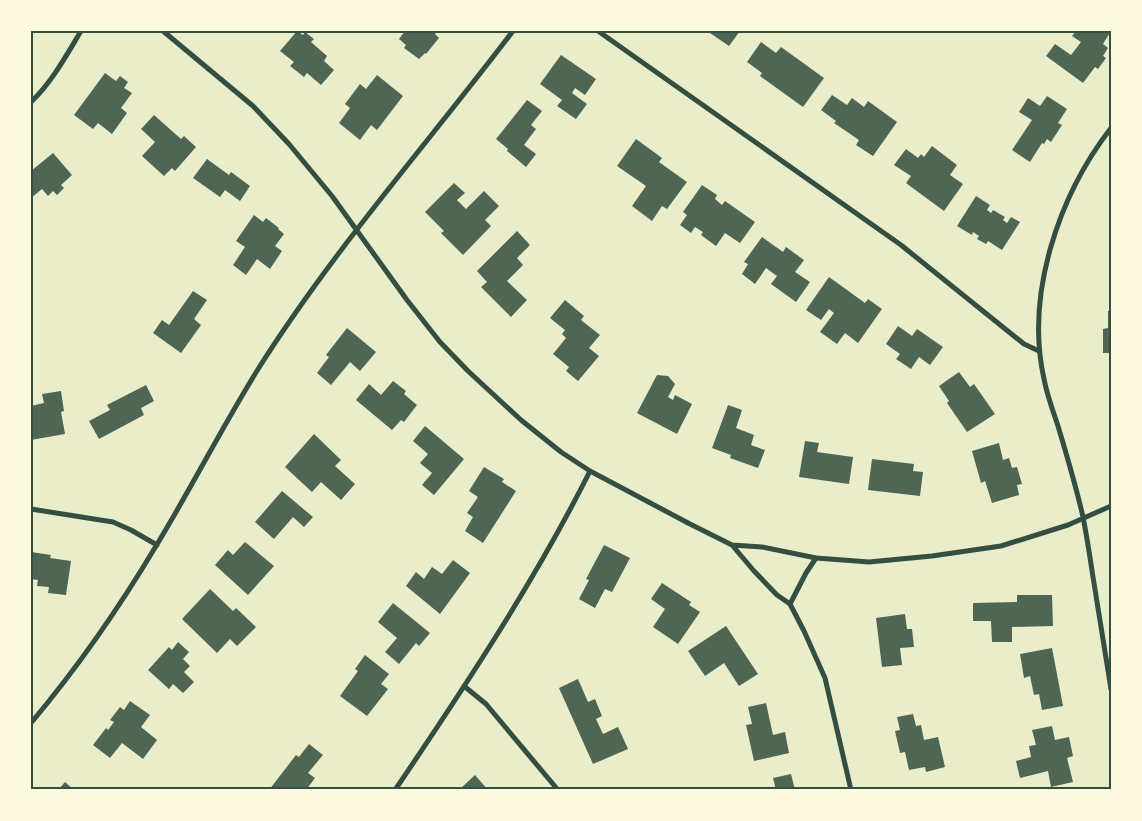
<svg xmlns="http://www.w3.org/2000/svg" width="1142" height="821" font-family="'DM Sans',sans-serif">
<rect width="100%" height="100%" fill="#e9edc9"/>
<!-- building -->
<path fill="#4f6655" d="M297 31 303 35 305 32 314 39 311 42 327 56 324 61 334 70 321 85 307 73 304 77 290 66 294 62 280 51Z
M405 31H437L435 34 439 38 426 54 425 53 419 59 404 48 406 45 399 39Z
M707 31H740L729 46Z
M1076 31H1085L1088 33 1089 31H1111L1103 44 1108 48 1103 56 1106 58 1098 69 1095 67 1083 83 1046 56 1055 44 1071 55 1081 42 1072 36Z
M761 42 776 53 781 47 824 78 803 107 760 76 762 73 747 62Z
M561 55 596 79 585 95 575 88 572 93 587 104 576 119 557 106 562 100 540 84Z
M105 73 116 81 120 76 128 82 124 88 132 93 121 108 127 113 112 134 98 123 93 129 74 115Z
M377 75 403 96 377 130 371 125 360 140 339 123 350 108 345 104 360 84 366 89Z
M832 95 847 105 852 98 864 107 868 101 897 122 873 156 856 145 859 140 834 123 836 121 821 110Z
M1047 96 1067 109 1058 123 1062 125 1051 142 1047 139 1044 144 1042 143 1030 162 1012 150 1032 120 1019 112 1028 98 1040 106Z
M527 100 542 111 531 125 536 129 524 145 536 154 526 167 507 151 508 149 496 139Z
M154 115 181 139 184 136 196 147 175 171 172 168 164 176 142 156 155 142 141 129Z
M636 139 662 158 659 162 687 182 667 209 662 206 652 221 632 206 646 186 617 166Z
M932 146 957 165 950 175 963 184 944 211 906 183 911 176 894 165 906 149 918 158 921 154 924 157Z
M53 153 72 175 61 185 64 188 57 195 53 191 48 196 42 189 31 198V171Z
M207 159 229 175 231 172 250 186 240 201 225 190 220 197 193 178Z
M454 183 465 193 457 200 466 209 484 191 499 206 485 220 491 226 463 255 441 233 444 231 425 212Z
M702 185 717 195 715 199 722 205 725 201 755 222 740 243 725 233 716 246 701 235 703 232 695 227 691 233 680 225 687 215 683 212Z
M976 196 990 205 987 210 991 213 993 210 1005 217 1003 220 1007 223 1011 217 1020 222 1002 250 988 241 986 244 977 239 979 236 973 232 972 235 957 226Z
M254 215 263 222 266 218 279 228 278 229 284 234 275 246 282 251 270 269 257 259 246 275 233 265 245 247 236 241Z
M517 231 530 245 517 258 523 265 507 281 527 300 511 317 481 287 487 282 477 271Z
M762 237 783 252 786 247 804 260 795 272 810 282 796 302 771 284 777 276 766 268 755 284 742 274 748 264 744 262Z
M829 277 865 303 868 299 882 309 858 343 845 333 837 344 820 332 834 313 829 309 821 320 806 310Z
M193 291 207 300 194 319 201 325 181 353 153 333 162 320 169 325Z
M565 300 584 316 581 320 600 335 589 348 599 356 578 381 566 371 569 367 553 354 566 338 562 334 565 330 550 318Z
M1108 311H1111V353H1103V329L1108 328Z
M898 326 912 336 917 329 943 347 930 365 919 357 911 369 896 359 900 354 886 344Z
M347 328 376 352 360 371 350 362 331 385 317 373 329 357 326 355Z
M959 372 970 387 974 384 995 414 967 432 947 403 949 401 939 386Z
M657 375 668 376 675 384 668 397 673 400 675 395 692 404 677 434 637 413Z
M393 381 406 391 404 394 417 405 404 422 401 420 392 430 356 400 369 384 381 395Z
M146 385 154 401 141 408 144 415 99 439 89 421 110 410 107 405Z
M61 391 64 411 61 412 65 434 31 440V406L44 403 42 394Z
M728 405 742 410 736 428 754 435 751 445 765 450 758 468 730 458 731 455 712 448Z
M425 426 464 459 434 495 422 485 432 473 420 463 428 454 413 441Z
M314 434 341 460 335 466 355 484 341 500 321 482 312 492 285 467Z
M805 441 819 443 817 452 853 457 849 484 799 477Z
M999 443 1003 460 1009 458 1012 468 1017 467 1022 484 1017 485 1019 495 992 503 985 481 981 483 972 451Z
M872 459 914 464 913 471 923 472 920 496 868 490Z
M484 467 504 479 502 482 516 491 483 543 465 531 473 517 467 513 478 497 469 491Z
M282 491 313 517 304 527 293 517 274 539 255 522Z
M245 542 274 566 248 595 215 565 228 550 233 555Z
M604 545 630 558 612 592 605 589 595 608 579 599 589 580 586 579Z
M31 552 51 555 50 558 71 561 66 595 48 593 49 587 37 586 38 580 31 579Z
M453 560 470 573 440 614 406 586 416 572 424 579 432 567 442 574Z
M662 583 691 602 689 605 700 612 678 644 653 627 665 609 651 599Z
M210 589 233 611 236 608 256 627 237 646 230 639 217 653 182 619Z
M1017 595H1052L1053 626 1012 627V642H992L991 621H973V603L1017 602Z
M393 603 430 633 419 646 416 643 399 664 385 652 397 638 378 622Z
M905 614 907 629H912L914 647 900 648 902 665 882 667 876 618Z
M726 626 758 674 739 686 724 663 705 676 688 651Z
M178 642 189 652 183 659 190 666 184 672 194 682 183 693 173 684 169 689 148 670 169 647 172 650Z
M1052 648 1063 706 1042 710 1039 694 1034 695 1030 676 1024 678 1020 654Z
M365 655 389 674 381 684 388 689 367 716 340 696 358 671 355 669Z
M578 679 588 702 595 699 602 716 596 719 603 734 618 727 628 749 593 764 559 688Z
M130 701 150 715 141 727 157 740 143 759 122 743 110 758 93 745 106 728 108 730 114 722 110 720 120 707 124 710Z
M766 703 773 735 785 732 789 753 754 761 746 725 752 724 748 707Z
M913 714 916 726 921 725 924 740 938 737 945 767 926 772 925 767 909 770 905 752 900 753 895 731 900 730 897 717Z
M1052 726 1055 740 1069 737 1073 756 1067 758 1073 782 1051 787 1048 771 1020 778 1016 761 1031 757 1029 746 1036 745 1032 730Z
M309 744 323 755 308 773 315 778 306 790H269L296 755 299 757Z
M791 774 795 790H776L773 778Z
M475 775 488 790H462L461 788Z
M65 782 74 790H58Z"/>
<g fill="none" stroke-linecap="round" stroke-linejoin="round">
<!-- minor -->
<path stroke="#344e41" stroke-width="5" d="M163 31 253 106 289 144 332 196 407 300 440 342 468 371 521 420 561 452 590 471 690 524 732 545 762 547 816 558 869 562 932 556 1001 546 1068 525 1111 506
M598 31 901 245 1024 344 1039 351
M31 102C52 82 66 56 81 31
M1111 128C1059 195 1025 294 1044 379 1047 395 1053 411 1058 426 1067 456 1076 486 1083 517 1087 537 1090 557 1093 577 1099 614 1105 651 1111 689
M31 509 113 522 131 530 157 545
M732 545 754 571 777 595 790 604 804 631 825 678 851 790
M790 604 806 573 816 558
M464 686 486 704 558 790
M31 723C78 667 119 608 156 546 192 487 223 425 260 366 335 248 428 143 513 31
M395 790C464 688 535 581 590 471"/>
</g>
<!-- border -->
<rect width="1142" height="821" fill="none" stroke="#fefae0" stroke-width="65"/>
<rect x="32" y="32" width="1078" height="756" fill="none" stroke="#344e41" stroke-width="2"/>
</svg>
